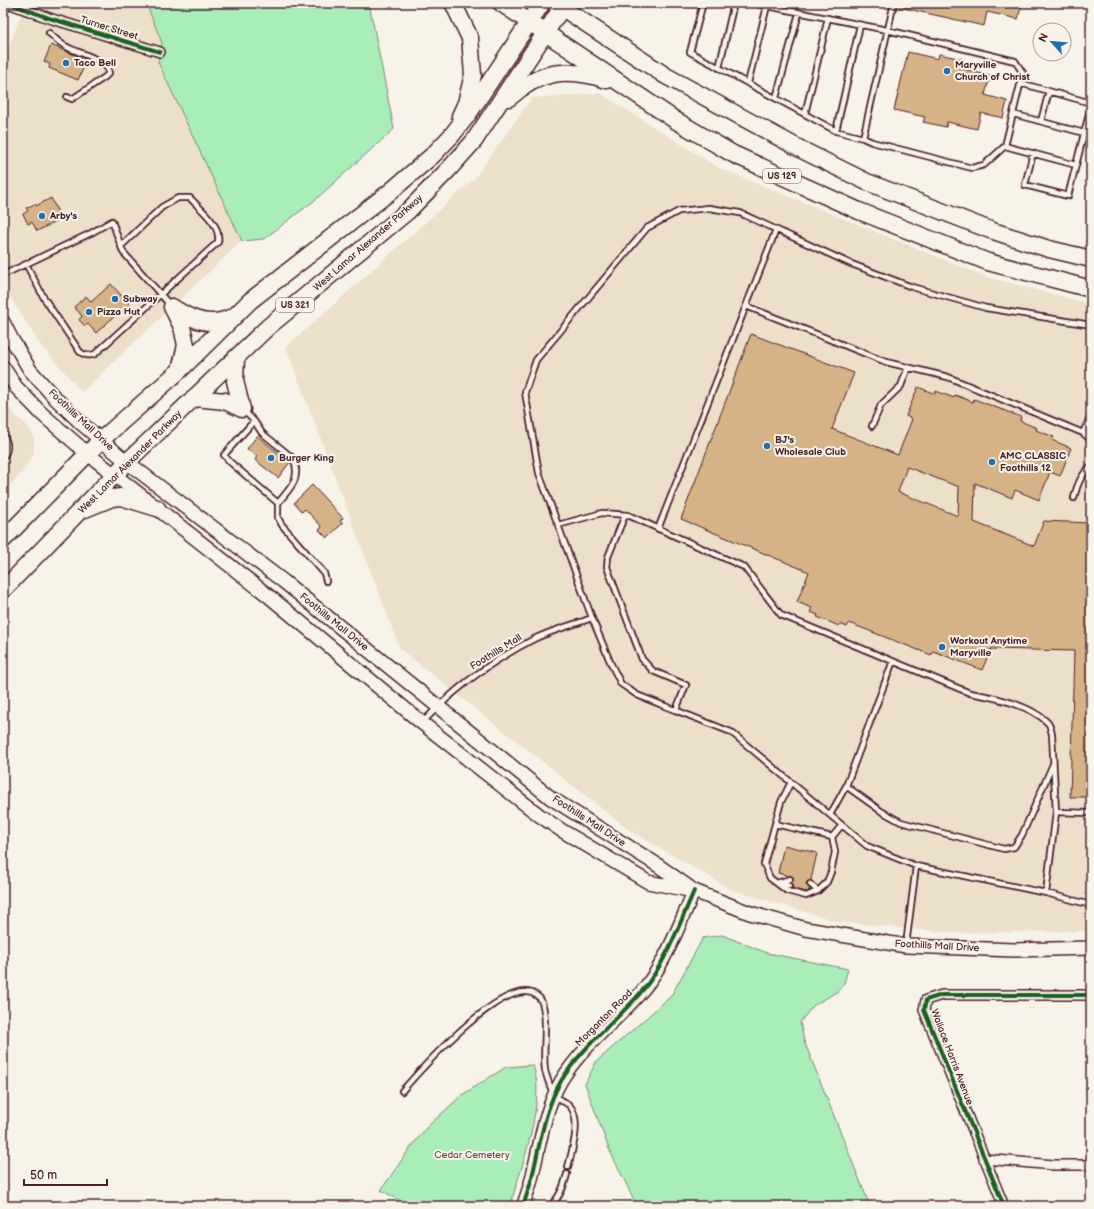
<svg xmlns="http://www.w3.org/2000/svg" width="1094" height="1209" font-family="'Balsamiq Sans',sans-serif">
<rect width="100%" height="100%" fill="#f7f3e8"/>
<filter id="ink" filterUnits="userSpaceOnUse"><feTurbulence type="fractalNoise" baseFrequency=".025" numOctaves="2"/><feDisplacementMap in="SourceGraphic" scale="8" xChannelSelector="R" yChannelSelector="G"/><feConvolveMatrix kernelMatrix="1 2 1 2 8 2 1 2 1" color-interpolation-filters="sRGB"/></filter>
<g filter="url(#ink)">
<!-- built -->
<path fill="#ede0cb" d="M26 3H146L162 43 158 62 242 241 82 392 38 342 10 296 3 275V61Z
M600 93 719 168 987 277 1091 304V931L954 933 839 922 732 890 629 830 400 649 286 347 474 179 532 98Z
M3 400 15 415 28 426 34 437V453L20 475 3 492Z"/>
<!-- green -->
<path fill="#a9eeb8" stroke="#7a8672" d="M146 3H369L394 129 315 200 264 239 242 241 158 62 162 43Z
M722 935 767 953 848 969 844 983 838 991 813 1006 800 1022 804 1041 870 1206H637L609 1149 585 1084 596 1062 671 996 703 938Z
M533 1065C535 1072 537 1081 537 1089 536 1128 521 1169 510 1206H397L399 1200 381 1190 408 1151 427 1127 462 1095 506 1067Z"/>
<!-- building -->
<path fill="#d5b387" stroke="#4a1f2b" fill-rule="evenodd" d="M899 3H1022L1018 19 987 12 984 26 899 7Z
M51 45 87 60 78 80 49 68 50 64 44 62Z
M908 52 938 59 939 54 962 59 960 68 990 76 985 95 1007 101 1003 118 981 113 977 129 947 122 946 127 923 122 925 117 894 110Z
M51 198 61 219 37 231 32 222 28 224 23 214 28 211 26 208 35 204 36 206Z
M111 284 130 305 120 314 118 313 96 333 88 324 85 326 79 320 82 316 74 307 86 296 91 302Z
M751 334 854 373 832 429 898 455 912 419 906 416 918 387 935 394 936 391 954 398 955 395 973 402 974 399 1021 417 1020 421 1037 428 1036 430 1054 437 1052 440 1071 448 1060 476 1050 472 1039 500 1015 490 1012 498 975 483 974 522 1034 546 1044 521 1091 523V797H1070L1074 651 991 649 982 670 933 651 931 655 849 623 847 627 840 624 839 626 817 617 818 615 810 612 812 608 797 602 809 572 681 519ZM907 467 959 487 958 516 898 492Z
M257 436 290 462 278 478 255 460 257 456 247 449Z
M312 485 343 518 340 521 343 523 327 538 319 530 322 527 305 509 302 512 294 503Z
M784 845 817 853 811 880 806 883 807 886 809 888V891L806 892 792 888 793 885 791 883 794 880 793 877 778 873Z"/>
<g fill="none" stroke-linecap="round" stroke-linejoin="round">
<!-- service casing -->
<g stroke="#4a1f2b" stroke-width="8">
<path id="service" d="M703 3 690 52 836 131 863 138
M752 3 887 30 1015 61 1023 73 1005 146 984 165 972 168 872 142 863 138 894 3
M49 33C55 38 60 44 67 47 78 53 107 59 109 73L105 77 72 99 67 97
M719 68 734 3
M748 83 767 6
M1020 83 1091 103
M776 98 799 13
M805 114 828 18
M1013 114 1084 133
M1041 121 1049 91
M836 131 860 25
M1005 146 1076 165 1068 196 1025 185 1033 153
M1076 165 1091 106
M26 264 44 298 80 352C86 356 89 356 95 354L218 242C221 224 201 210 190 198H178L162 207 121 246
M3 275 91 233 112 221 123 252 170 305
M746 306 886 362 948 377 1083 433 1091 440
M1091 325 986 308 912 287 849 263 740 213 709 208 679 211 647 228 536 360 525 392 539 473 592 618 611 664 621 684 637 695 731 732 867 846 916 866 1046 893 1091 905
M243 410 254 421 224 455 230 462 278 503V518L282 525 324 573 326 581
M254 421 262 433 293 458C302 479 290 488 278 503
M872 426 881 405 901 386 908 367
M1083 433 1091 415
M3 435C8 442 9 450 3 457
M1074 498C1077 485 1081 475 1091 466
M625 515 608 557 607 567 642 659 653 671 686 685 676 710
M558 525 602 513 628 515 744 567 781 615 970 693C994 697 1031 705 1048 723 1050 725 1051 731 1052 734L1056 812 1046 893
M658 529 776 230
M423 722C455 688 493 660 534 639 552 630 573 625 592 618
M791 782 781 802 764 864 770 878 787 891 806 896 818 891 827 882 831 872 835 852 832 837
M846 786 881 811 901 822 1004 849 1014 847 1022 835 1053 764
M1056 812 1091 813
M830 815 846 786 893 661
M775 824 832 837
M832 837 842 825
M777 883 790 879
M778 883 789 886
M810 884 818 891
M906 945 916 866
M402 1091C423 1067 499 982 532 993 536 995 539 996 541 1000 549 1018 542 1051 545 1070 547 1079 551 1088 554 1096 559 1099 566 1102 570 1106 582 1120 572 1151 568 1167
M550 1206C560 1198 564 1186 567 1174"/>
</g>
<!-- minor casing -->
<g stroke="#4a1f2b" stroke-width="12">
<path id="minor" d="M8 3 49 18 160 52
M984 1159 1054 1165H1091
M1004 1206 924 1010 926 1000 942 995H1091"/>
</g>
<!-- tertiary casing -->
<g stroke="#4a1f2b" stroke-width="15">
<path id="tertiary" d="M523 1206C526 1196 530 1187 532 1177 540 1145 544 1110 561 1081 582 1046 616 1022 642 991 666 963 679 925 694 891"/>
</g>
<!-- secondary casing -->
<g stroke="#4a1f2b" stroke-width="16">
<path id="secondary" d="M3 7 4 3
M3 322 11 338 30 370 55 398 82 424 127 462 283 581 551 798 656 864 690 888
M3 367 16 387 42 414 88 454 270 597 422 723 539 815 561 830 648 882 694 891 750 913 806 929 906 946 1014 950 1091 948"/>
</g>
<!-- trunk casing -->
<g stroke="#4a1f2b" stroke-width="19">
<path id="trunk" d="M453 3 470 38 473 75 466 103 460 116
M501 3 675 120 733 154 859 211 988 262 1091 289
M555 3 666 76 804 151 867 182 990 230 1049 249 1091 259
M509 98C540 70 569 67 607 80
M172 307 182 327 186 345 180 370
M172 307C185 315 198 323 214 322 220 322 227 319 233 317
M236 358 235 381 242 409
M195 398 225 401 242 409
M85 509 112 498 121 497 157 508
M3 540 101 440 179 371 250 301 391 191 433 155 452 135 469 113 542 3
M3 590 127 462 268 327 408 211 449 169 474 141 565 3"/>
</g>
<!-- service -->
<use href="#service" stroke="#f7f3e8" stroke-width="4.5"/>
<!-- minor -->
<use href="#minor" stroke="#f7f3e8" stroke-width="9"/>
<!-- tertiary -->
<use href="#tertiary" stroke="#f7f3e8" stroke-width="12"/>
<!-- secondary -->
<use href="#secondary" stroke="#f7f3e8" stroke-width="13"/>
<!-- trunk -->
<use href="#trunk" stroke="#f7f3e8" stroke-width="16"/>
<!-- cycleway casing -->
<g stroke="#f7f3e8" stroke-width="6">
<path id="cycleway" d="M8 3 49 18 160 52
M523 1206C526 1196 530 1187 532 1177 540 1145 544 1110 561 1081 582 1046 616 1022 642 991 666 963 679 925 694 891
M1004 1206 924 1010 926 1000 942 995H1091"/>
</g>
<!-- cycleway -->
<use href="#cycleway" stroke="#1b5e20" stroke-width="4"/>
</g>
</g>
<!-- markers -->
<g fill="#1f6fb2" stroke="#f7f3e8" stroke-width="1.5">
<circle cx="66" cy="63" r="4"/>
<circle cx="947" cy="71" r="4"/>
<circle cx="42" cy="216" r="4"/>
<circle cx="115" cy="299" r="4"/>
<circle cx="89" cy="312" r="4"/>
<circle cx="767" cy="446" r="4"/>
<circle cx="271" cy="458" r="4"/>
<circle cx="992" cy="462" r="4"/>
<circle cx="942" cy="647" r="4"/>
</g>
<g text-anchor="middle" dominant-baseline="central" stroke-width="4" stroke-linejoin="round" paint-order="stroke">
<!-- shield labels -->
<g fill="#f7f3e8" stroke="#7e5f64" stroke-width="1">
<rect x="763" y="169" width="38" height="14" rx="3"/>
<rect x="276" y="298" width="38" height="14" rx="3"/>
</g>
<g font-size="9" font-weight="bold" fill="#4a1f2b">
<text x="782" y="176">US 129</text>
<text x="295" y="305">US 321</text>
</g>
<!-- street labels -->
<g font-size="10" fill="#4a1f2b" stroke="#f7f3e8">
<text transform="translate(109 28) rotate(17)">Turner Street</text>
<text transform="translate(368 243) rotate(-41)">West Lamar Alexander Parkway</text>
<text transform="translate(81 420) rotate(43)">Foothills Mall Drive</text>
<text transform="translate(130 462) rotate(-45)">West Lamar Alexander Parkway</text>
<text transform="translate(334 622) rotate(39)">Foothills Mall Drive</text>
<text transform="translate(496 652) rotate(-32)">Foothills Mall</text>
<text transform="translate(589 821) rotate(33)">Foothills Mall Drive</text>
<text transform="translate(937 946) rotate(3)">Foothills Mall Drive</text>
<text transform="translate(604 1018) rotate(-45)">Morganton Road</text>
<text transform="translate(952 1057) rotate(69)">Wallace Harris Avenue</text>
</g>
<!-- poi labels -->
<g font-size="10" font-weight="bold" fill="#4a1f2b" stroke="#f7f3e8" text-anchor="start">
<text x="74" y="63">Taco Bell</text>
<text x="955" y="65">Maryville<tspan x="955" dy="12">Church of Christ</tspan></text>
<text x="50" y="216">Arby's</text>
<text x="123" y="299">Subway</text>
<text x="97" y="312">Pizza Hut</text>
<text x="775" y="440">BJ's<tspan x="775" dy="12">Wholesale Club</tspan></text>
<text x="1000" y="456">AMC CLASSIC<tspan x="1000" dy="12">Foothills 12</tspan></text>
<text x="279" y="458">Burger King</text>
<text x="950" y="641">Workout Anytime<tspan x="950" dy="12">Maryville</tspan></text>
</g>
<!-- park labels -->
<g font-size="10" fill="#62534e" stroke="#f7f3e8">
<text x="472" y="1155">Cedar Cemetery</text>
</g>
</g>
<!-- margin -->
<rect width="1094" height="1209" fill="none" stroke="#f7f3e8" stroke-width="16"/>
<rect x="8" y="8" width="1078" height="1193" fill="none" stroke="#4a1f2b" stroke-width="1.5" filter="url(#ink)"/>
<!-- north arrow -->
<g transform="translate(1052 42) rotate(297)"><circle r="19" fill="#f7f3e8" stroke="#b29e9c"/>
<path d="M0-3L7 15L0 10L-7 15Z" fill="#1f6fb2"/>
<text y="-6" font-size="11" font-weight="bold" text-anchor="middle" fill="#4a1f2b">N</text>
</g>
<!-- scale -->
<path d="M24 1179v6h83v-6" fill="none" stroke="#4a1f2b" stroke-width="2"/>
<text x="30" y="1179" font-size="12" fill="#4a1f2b" stroke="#f7f3e8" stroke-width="3" paint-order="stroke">50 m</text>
</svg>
